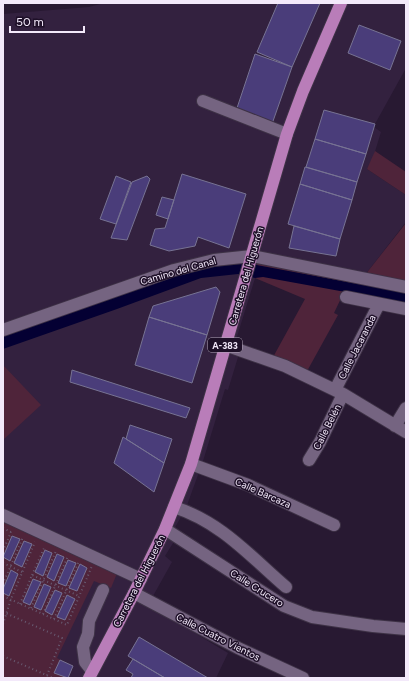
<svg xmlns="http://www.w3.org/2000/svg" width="409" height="681" font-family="Figtree,sans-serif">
<rect width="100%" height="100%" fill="#281932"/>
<!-- built -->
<path fill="#33213f" d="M104 3H406V68L375 124 374 127 381 132 373 158 367 169 406 195V222L365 275 273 266 260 262 236 340 242 344 228 390 225 389 203 461 186 508 173 531 178 535 165 556 172 562 148 605 228 653 216 678H3V440L6 436 9 373 3 365V14L89 7Z"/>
<!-- green -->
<path fill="#4f243a" d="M375 151 406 172V195L367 169Z
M406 223V283L365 275Z
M258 262 267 265 406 290V303L344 292 334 313 338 315 306 373 272 359 305 299 255 278Z
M3 365 41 405 3 440Z
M3 520 118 571 111 588 94 581 57 658 73 666 68 678H3Z"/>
<!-- water -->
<path fill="#040033" d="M241 262 406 293V303L263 277 255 278 238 274 201 278 117 309 3 349V334L183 270Z"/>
<!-- building -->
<path fill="#4a3d7a" stroke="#777393" d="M278 3H320L292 67 257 52Z
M359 25 401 41 390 70 348 53Z
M255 54 292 67 272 124 236 111Z
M324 110 375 124 366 154 315 139Z
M315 139 366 154 357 182 306 167Z
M305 167 357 182 352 200 300 184Z
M182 174 246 194 229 248 198 237 195 246 169 251 150 245 155 229 165 228Z
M116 176 131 182 116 224 100 219Z
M147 176 150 179 127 240 111 238 132 182Z
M300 184 352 200 340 239 288 224Z
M162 197 174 200 168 219 156 215Z
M294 226 340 239 336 256 289 248Z
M216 287 220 292 207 335 149 317 153 306Z
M149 317 207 335 192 383 135 365Z
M72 370 190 408 186 418 70 382Z
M130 425 172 439 164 463 126 439Z
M123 437 164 463 154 492 114 463Z
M12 536 20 539 10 561 3 557Z
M24 541 32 544 22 567 14 563Z
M45 550 52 553 43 576 35 572Z
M57 554 64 557 54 581 47 577Z
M68 560 76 563 66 586 58 583Z
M80 564 87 568 77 591 69 588Z
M11 570 18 574 9 596 3 593V589Z
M33 579 41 582 30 605 23 602Z
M44 584 51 587 41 610 34 607Z
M55 590 62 593 52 615 45 611Z
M67 595 75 599 65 620 57 617Z
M139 637 208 678H165L128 656Z
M133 659 165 678H131L133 674 126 670Z
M60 660 73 666 68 678 54 673Z"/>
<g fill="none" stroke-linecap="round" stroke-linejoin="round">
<!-- minor casing -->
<g stroke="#3e3246" stroke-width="14">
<path id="minor" d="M203 101 287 134
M346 297 406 309
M3 330 174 270 214 260 252 256 406 287
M225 345 285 366 343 394 406 432
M335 390 379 304
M395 426 406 408
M309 460 320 442 343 394
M191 464 248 485 334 525
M174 507C221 522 250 556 286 587
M3 515 141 579
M165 529 284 606 312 617 373 626 406 629
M134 593 238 648 303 678
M92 671 85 662 83 647 88 634 89 621 103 590"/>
</g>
<!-- major casing -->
<g stroke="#3e3246" stroke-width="14">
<path id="major" d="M89 678 134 593 165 529 191 464 287 134 303 91 341 3"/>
</g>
<!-- path -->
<path stroke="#685a71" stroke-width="2" stroke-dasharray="1 3" stroke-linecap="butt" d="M3 528 11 532
M3 551 11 532
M3 563 22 572
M32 575 45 546
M3 584 23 537
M3 596 67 625 92 566
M20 604 32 575 79 596
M31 608 56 551
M3 612 62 638 46 678
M43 614 68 556
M54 619 79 561
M3 624 11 599 35 542
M3 656 53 678"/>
<!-- minor -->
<use href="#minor" stroke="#756481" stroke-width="12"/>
<!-- major -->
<use href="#major" stroke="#b97db9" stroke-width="12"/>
</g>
<g text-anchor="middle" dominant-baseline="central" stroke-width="3" stroke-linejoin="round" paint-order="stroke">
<!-- shield labels -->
<rect fill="#1e1028" stroke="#b3a8bb" stroke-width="1" x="208" y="338" width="34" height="14" rx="3"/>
<g font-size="9" font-weight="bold" fill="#f3e9fa">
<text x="225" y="345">A-383</text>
</g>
<!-- street labels -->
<g font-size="10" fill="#f3e9fa" stroke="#1e1028">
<text transform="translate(178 271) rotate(-16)">Camino del Canal</text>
<text transform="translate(246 276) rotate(-74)">Carretera del Higuerón</text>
<text transform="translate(357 347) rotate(-63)">Calle Jacaranda</text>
<text transform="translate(327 427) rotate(-63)">Calle Belén</text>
<text transform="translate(263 493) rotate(24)">Calle Barcaza</text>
<text transform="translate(139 581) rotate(-63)">Carretera del Higuerón</text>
<text transform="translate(257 588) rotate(32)">Calle Crucero</text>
<text transform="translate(218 637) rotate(27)">Calle Cuatro Vientos</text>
</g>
</g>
<!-- border -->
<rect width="409" height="681" fill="none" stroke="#f3e9fa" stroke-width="8"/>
<!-- scale -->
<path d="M10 26v6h74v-6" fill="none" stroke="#f3e9fa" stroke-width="2"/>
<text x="16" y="26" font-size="12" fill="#f3e9fa" stroke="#1e1028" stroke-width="3" paint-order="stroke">50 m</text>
</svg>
